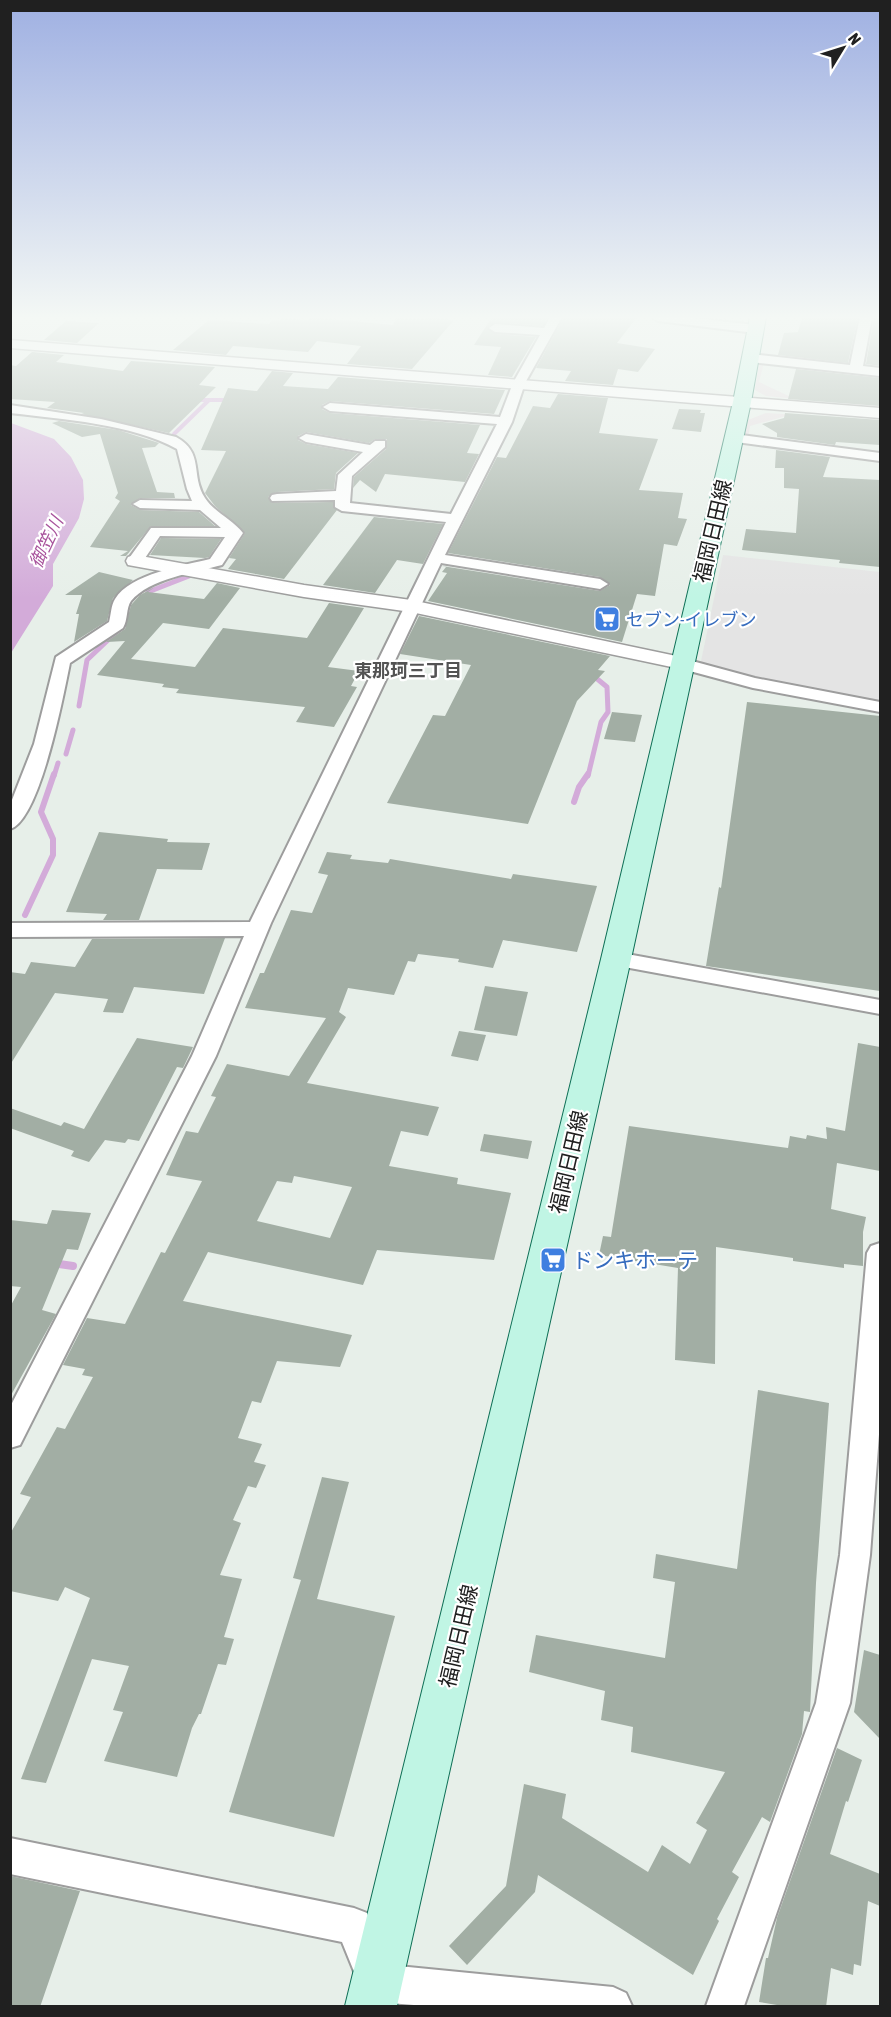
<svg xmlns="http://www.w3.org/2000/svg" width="891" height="2017" font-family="'Asap Condensed','Noto Sans JP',sans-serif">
<rect width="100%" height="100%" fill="#e7efe9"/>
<!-- parking -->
<path fill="#e4e4e4" d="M723 555 880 572V703L754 680 700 666Z"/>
<!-- plaza -->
<path fill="#e5dbdf" d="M759 363H764L759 382 791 397 880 404V407L766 396 755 390Z
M766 413 880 420V423L786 416 750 426 748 438 744 437 748 420Z"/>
<!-- water -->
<path fill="#d3abd9" d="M11 423 54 439 71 457 83 480 84 499 79 518 53 564V586L11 653Z"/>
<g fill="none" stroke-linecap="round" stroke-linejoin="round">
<!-- stream-far3 -->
<path stroke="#d3abd9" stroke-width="4" d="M194 400H231
M174 434 209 400"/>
<!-- stream-far2 -->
<path stroke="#d3abd9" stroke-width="5" d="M148 592 189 576
M79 706 87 660 127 622 130 614
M66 754 73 730
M54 776 58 763
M588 776 601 722 608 712 607 687 590 673"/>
<!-- stream-far1 -->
<path stroke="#d3abd9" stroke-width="6" d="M574 802 579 787 588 774
M25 915 53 855V839L41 812 54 774"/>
<!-- stream -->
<path stroke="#d3abd9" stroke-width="8" d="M52 1263 73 1266"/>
</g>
<!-- building -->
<path fill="#a2aea4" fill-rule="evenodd" d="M311 317 393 325 396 318 424 319 427 317 454 320 412 369 347 364 361 346 317 341 308 352 233 346 226 355 173 350 209 320 269 324 272 320 280 321 282 318 308 320Z
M492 317H548L543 326 495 322 487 327 495 334 536 337 512 377 488 375 501 347 474 345Z
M564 317H637L617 343 655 349 638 372 618 369 613 385 565 381 571 371 536 368Z
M802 317H858L848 363 778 355 784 333 798 332Z
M874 317H880V366L866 364Z
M66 321 99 323 77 343 44 340Z
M32 352 64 355 56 362 123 371 131 361 215 367 199 385 216 387 169 433 81 414 84 413 47 408 55 402 10 399V365L16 366Z
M796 369 880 378V406L788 399Z
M272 371 293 373 283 386 328 389 338 377 505 390 494 414 330 401 322 405V409L330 413 480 425 467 453 479 454 465 482 385 474 376 492 360 480 353 488 354 477 386 449 387 439H375L369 443 306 432 298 436V440L306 444 358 453 336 473 334 489 277 492 268 497 272 503 333 502 337 510 284 579 228 569 236 559 229 558 245 533 215 506 205 493 226 451 201 450 228 388 257 391Z
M558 394 608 398 599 433 658 439 639 490 683 493 678 518 687 519 677 546 664 544 655 596 637 594 622 642 428 601 447 573 442 572 446 567 442 566 600 591 610 585 600 577 448 553 497 457 506 458 533 406 550 408Z
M679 409 701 410 700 413H705L701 432 672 429Z
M785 413 880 420V445L836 442 835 445 777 437V433L762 424 784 418Z
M59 421 118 430 159 443 155 447 142 448 157 492 174 493 175 498H140L131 505 140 510 199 512 215 526H151L126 556H120L128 551 90 547 120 501 115 498 118 493 100 434 82 437 52 423Z
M776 450 830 457 823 477 880 480V567L839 563 840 560 742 550 746 529 796 533 799 489 784 488V468H775Z
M374 517 443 524 423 564 397 560 375 593 323 585Z
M161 538 221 539 209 557 205 558 150 555Z
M99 572 133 580 113 598 107 621 74 642 79 614H76L82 595H65Z
M217 583 240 588 209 629 163 623 131 659 195 667 223 628 307 638 329 603 364 608 328 667 359 671 351 686 357 687 334 727 296 722 305 707 176 693 179 689 162 687 164 684 97 675 125 641 106 642 125 629 131 605 140 595 155 587 148 592 204 599Z
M419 616 610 656 598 670 605 671 577 701 528 824 387 803 433 715 445 716 471 665 400 654Z
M747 702 880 716V991L706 966 719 887 721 888Z
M612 712 642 715 635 742 604 739Z
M99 832 168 839 167 842 210 843 202 870 157 869 139 920H103L107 914 66 912Z
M327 852 352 855 350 859 388 863 390 859 408 862 511 879 513 874 597 886 577 952 503 940 493 968 458 962 459 959 418 954 415 962 408 961 394 995 348 988 339 1012 346 1017 307 1083 439 1107 428 1136 401 1131 389 1166 458 1178 457 1184 511 1193 494 1260 377 1250 363 1285 208 1252 183 1301 352 1335 340 1367 277 1361 261 1403 252 1401 238 1438 262 1444 254 1462 266 1465 256 1488 248 1486 233 1520 241 1523 220 1575 242 1579 224 1637 234 1639 226 1665 218 1664 201 1714H199L192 1728 177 1777 104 1761 123 1712 113 1710 129 1666 92 1659 46 1783 21 1779 90 1598 65 1587 58 1601 10 1591V1534L31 1497 20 1494 57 1427 65 1429 93 1377 82 1375 85 1369 63 1365 87 1318 125 1324 161 1252 165 1253 202 1181 166 1175 186 1131 198 1133 216 1097 211 1096 227 1064 289 1076 326 1018 245 1008 260 973H264L291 910 312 913 328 875 318 873ZM294 1176 352 1187 330 1238 257 1221 277 1181 292 1183Z
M225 938 204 994 134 987 123 1013 103 1012 108 999 55 993 10 1065V972L25 974 31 962 75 967 92 939Z
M485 986 528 992 517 1036 474 1030Z
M459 1031 486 1035 478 1061 451 1056Z
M137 1038 193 1047 183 1068 177 1067 139 1141 128 1139 125 1143 105 1140 89 1162 71 1156 74 1151 10 1128V1108L61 1126 64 1122 84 1129Z
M858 1043 880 1047V1171L837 1163 831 1209 866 1217 863 1232V1266L844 1264V1268L793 1261V1258L716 1247 715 1364 675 1360 678 1268 599 1255 603 1236 611 1237 629 1126 788 1148 790 1136 806 1139 807 1135 827 1139 826 1127 845 1131Z
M484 1134 532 1141 528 1159 480 1151Z
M52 1210 91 1213 78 1250 67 1249 42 1310 56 1314 10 1397V1307L21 1287 10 1286V1220L47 1224Z
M758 1390 829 1403 816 1583 810 1712 804 1711 802 1734 770 1822 762 1817 732 1872 739 1877 717 1919 719 1921 693 1975 538 1875 535 1892 467 1965 449 1946 506 1886 524 1784 566 1794 562 1818 648 1872 662 1845 690 1864 707 1830 696 1823 725 1772 631 1752 633 1727 601 1720 605 1691 529 1672 536 1635 665 1658 675 1582 653 1578 656 1554 737 1569Z
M322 1477 349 1482 317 1599 395 1616 334 1837 229 1812 301 1580 293 1578Z
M864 1650 880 1655V1739L854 1712Z
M837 1748 862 1760 848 1802 846 1801 830 1854 880 1874V1906L868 1901 861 1966 854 1964 853 1975 831 1968 826 2007H789L759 2002 766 1958H768L777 1918Z
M10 1876 80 1891 40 2007H10Z"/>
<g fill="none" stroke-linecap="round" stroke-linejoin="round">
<!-- minor casing -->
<g stroke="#9d9d9d" stroke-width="4">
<path id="minor" d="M550 317H562L525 383 512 422 445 555 600 579 608 584 600 589 441 563 271 923 216 1056 20 1445 10 1448V1407L192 1056 244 936 10 937V923L250 922 446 522 342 511 335 507V500L272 501 270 498 272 495 277 494 336 491 338 475 363 452 306 442 299 438 306 434 370 445 375 441H385V447L352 476 350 503 451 514 497 424 330 411 323 407 330 403 500 417 513 383 540 335 495 332 489 328 495 324 544 328Z
M652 317H684L755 325 761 329 755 333 658 321Z
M860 317H872L863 366 880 368V376L751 362 745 358 751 354 850 365Z
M10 405 101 419 176 437C205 453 190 475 205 498 214 512 232 519 243 533L222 565C195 572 149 579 131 601 126 608 128 620 123 628L70 663C64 693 40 821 10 829V805L34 744 56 657 109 622C111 615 111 605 115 599 130 574 185 565 210 559L225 537 160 536 141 564H129L127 561 151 528H221L200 510 140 508 133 504 140 500 192 501 187 489 177 449C133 424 61 419 10 413Z
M734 434 880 453V461L729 441V435Z
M681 658 755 678 880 702V712L753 688 675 667 672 663 675 659Z
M616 952 880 1000V1014L608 964 605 959 608 954Z
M880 1243V1421L870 1555 850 1703 744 2006H706L816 1703 840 1555 867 1253 871 1246Z
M10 1838 354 1908 367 1913 388 1965 613 1987 626 1993 632 2006H426L377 2002 364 1996 342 1942 10 1874Z"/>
</g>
<!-- tertiary casing -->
<g stroke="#9d9d9d" stroke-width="3">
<path id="tertiary" d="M10 340 880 408V418L10 348Z
M135 555 304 585 411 600 681 657 688 659 691 663 688 667 681 669 411 612 304 597 128 565 126 561 128 557Z"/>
</g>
<!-- secondary casing -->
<g stroke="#0e6f56" stroke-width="2">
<path id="secondary" d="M750 317H766L751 402 631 959 397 2006H345L601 959 733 402Z"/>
</g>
<!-- minor -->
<use href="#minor" fill="#fff" fill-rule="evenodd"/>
<!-- tertiary -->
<use href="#tertiary" fill="#fff" fill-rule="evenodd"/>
<!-- secondary -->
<use href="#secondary" fill="#c0f5e4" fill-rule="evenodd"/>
</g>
<!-- sky -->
<linearGradient id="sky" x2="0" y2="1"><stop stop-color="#9fb0e2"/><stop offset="0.53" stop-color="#f4f8f5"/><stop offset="1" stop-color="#f4f8f5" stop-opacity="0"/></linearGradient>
<rect width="891" height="599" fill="url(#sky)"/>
<!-- icons -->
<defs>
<g id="supermarket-square" transform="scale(1.35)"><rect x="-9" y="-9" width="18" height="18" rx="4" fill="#3f7fe0" stroke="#fff"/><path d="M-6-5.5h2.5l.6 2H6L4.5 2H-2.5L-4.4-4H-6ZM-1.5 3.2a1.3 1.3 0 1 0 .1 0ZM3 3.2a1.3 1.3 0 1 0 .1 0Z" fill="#fff"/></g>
</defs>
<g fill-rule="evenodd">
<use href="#supermarket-square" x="607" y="619"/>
<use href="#supermarket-square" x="553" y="1260"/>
</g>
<g text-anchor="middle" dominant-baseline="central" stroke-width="4.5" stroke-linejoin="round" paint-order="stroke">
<!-- far-water labels -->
<g font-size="18" font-style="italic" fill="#a8539c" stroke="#fff">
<text transform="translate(46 542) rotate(-65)">御笠川</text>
</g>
<!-- far-shop labels -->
<g font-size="18" fill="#366cbe" stroke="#fff" text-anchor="start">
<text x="626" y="619">セブン-イレブン</text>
</g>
<!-- far-neighbourhood labels -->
<g font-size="18" font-weight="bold" fill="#535353" stroke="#fff">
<text x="408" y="670">東那珂三丁目</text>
</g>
<!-- street labels -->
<g font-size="21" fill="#202020" stroke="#fff">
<text transform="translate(712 531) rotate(-77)">福岡日田線</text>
<text transform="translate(568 1162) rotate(-77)">福岡日田線</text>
<text transform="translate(458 1636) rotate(-77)">福岡日田線</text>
</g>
<!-- shop labels -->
<g font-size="21" fill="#366cbe" stroke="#fff" text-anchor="start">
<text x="572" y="1260">ドンキホーテ</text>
</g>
</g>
<!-- border -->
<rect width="891" height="2017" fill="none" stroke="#202020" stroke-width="24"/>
<!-- north arrow -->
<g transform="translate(843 48) rotate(52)" stroke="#ffffff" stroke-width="4.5" paint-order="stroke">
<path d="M0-4.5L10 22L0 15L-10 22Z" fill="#202020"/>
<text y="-9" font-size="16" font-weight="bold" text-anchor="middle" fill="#202020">N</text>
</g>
</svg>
